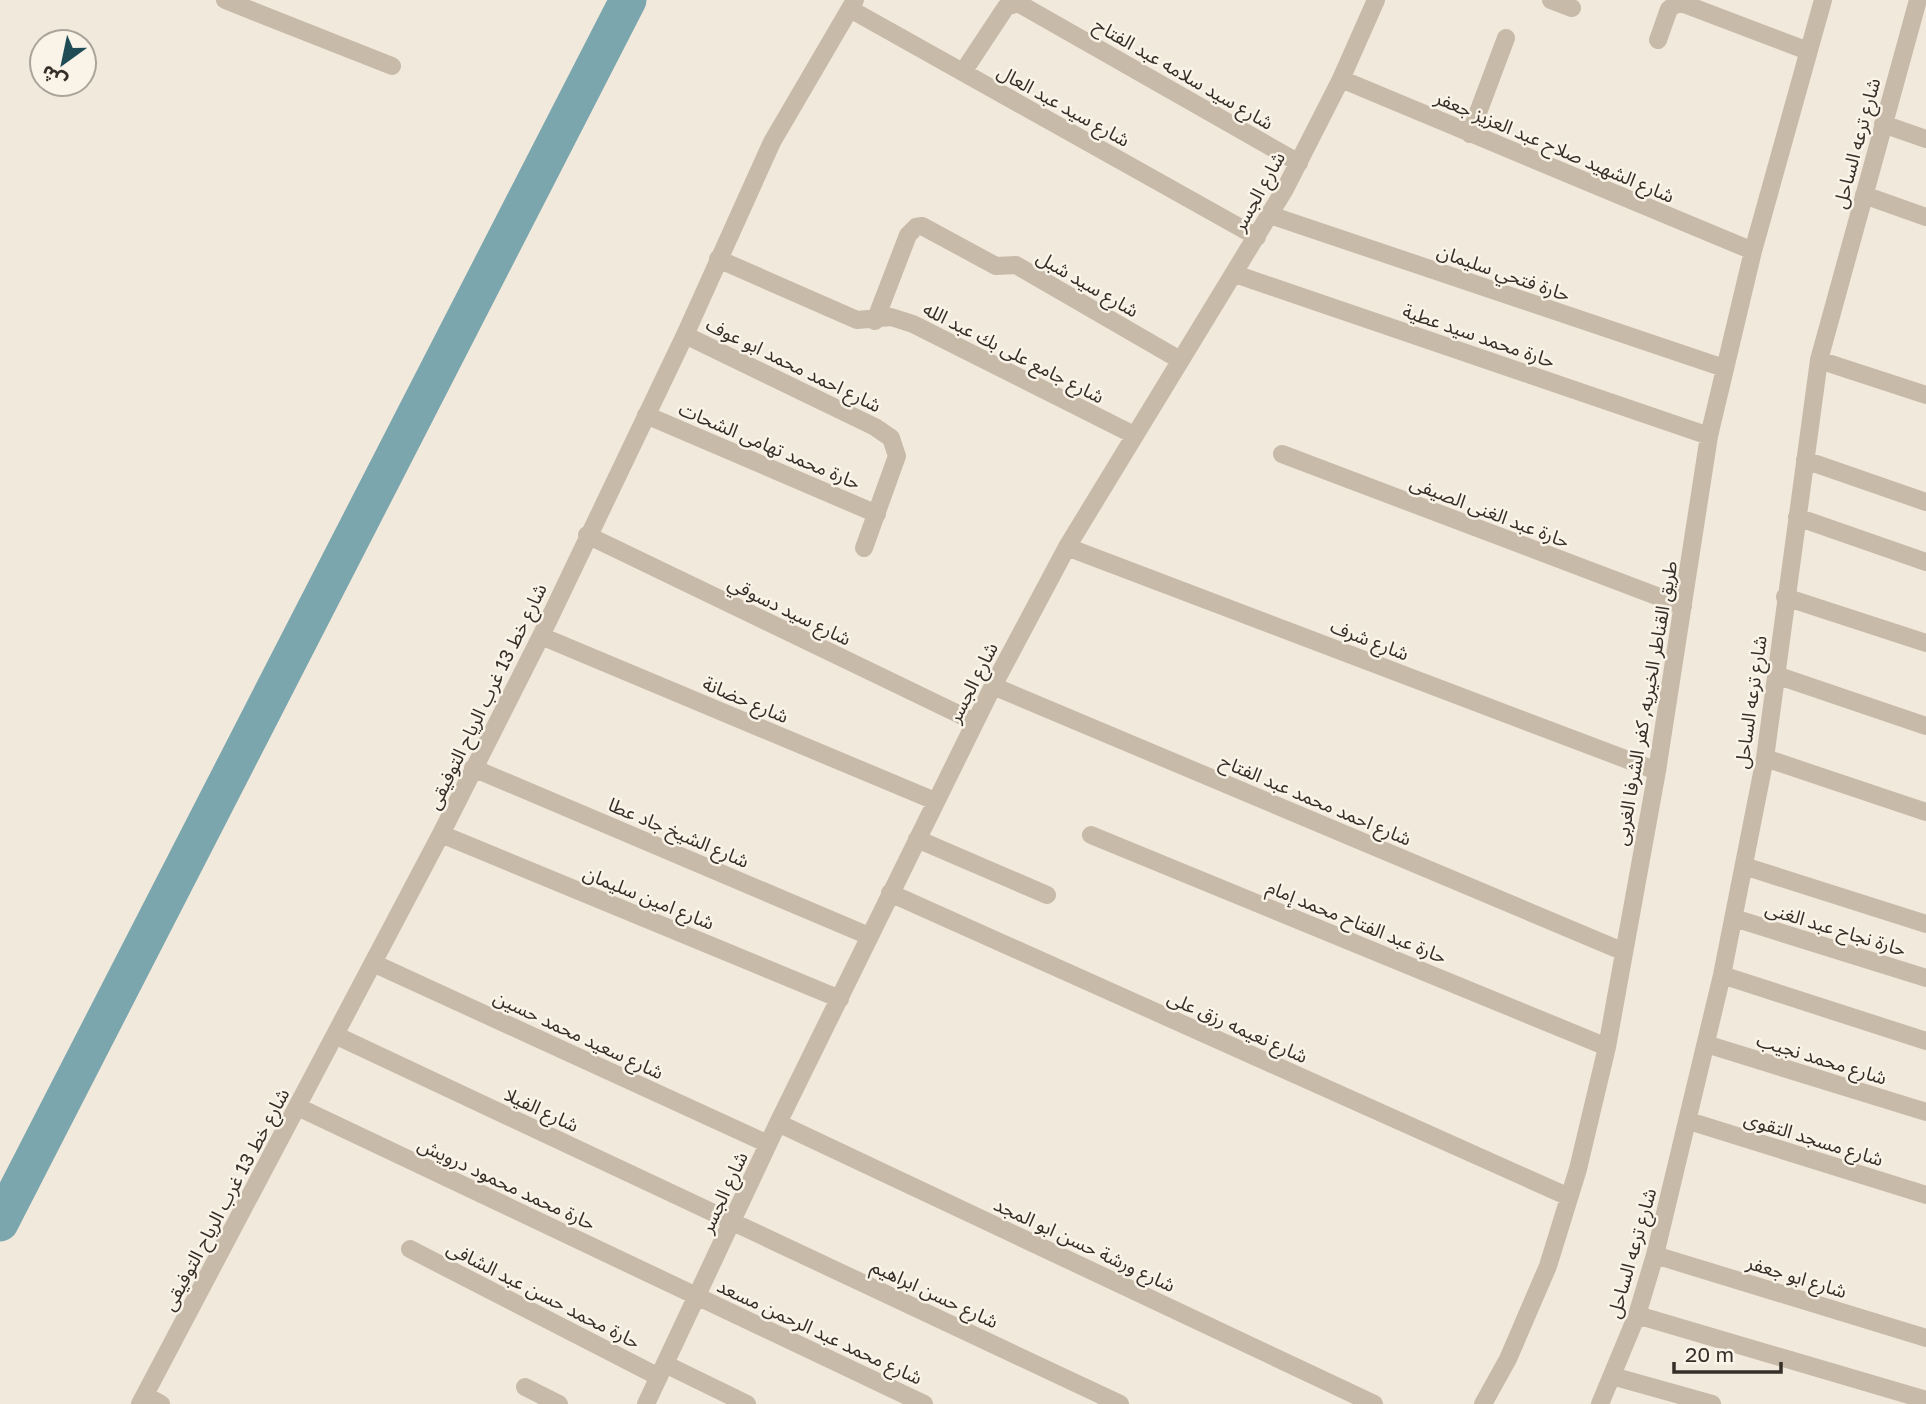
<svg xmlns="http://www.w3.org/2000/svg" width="1926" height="1404" font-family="'Golos Text','Noto Sans Arabic',sans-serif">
<rect width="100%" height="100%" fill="#f1e9dc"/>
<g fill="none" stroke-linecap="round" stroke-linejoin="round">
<!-- canal -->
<path stroke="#7ca6ad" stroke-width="37" d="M0 1223 628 0"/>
<!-- minor -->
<path stroke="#c8baa8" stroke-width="18" d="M225 0 392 66
M1551 0 1572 8
M850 9 1257 237
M1658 40 1669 9 1679 2 1808 51
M963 72 1006 7 1018 3 1299 163
M1341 79 1753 251
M1883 124 1926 139
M1470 134 1506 38
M1864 195 1926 217
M1270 215 1724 368
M718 259 857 320 891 317 913 324 1134 435
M1235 274 1709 436
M875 321 908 235 916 227 922 226 996 266 1016 265 1180 360
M685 335 875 427 891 438 897 456 864 548
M1819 360 1926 395
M646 415 877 514
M1282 454 1683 606
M1805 460 1926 502
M1797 517 1926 562
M587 535 975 722
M1067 547 1657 771
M1785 597 1926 643
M541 636 935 801
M1776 675 1926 726
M993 686 1622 951
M1765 758 1926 812
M473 768 869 936
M441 834 840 999
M1091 835 1607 1047
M917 839 1047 895
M1744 866 1926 924
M890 893 1569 1197
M1734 918 1926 978
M373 963 768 1144
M1722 975 1926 1041
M335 1035 1120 1404
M1706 1044 1926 1112
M298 1107 924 1404
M1689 1121 1926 1195
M778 1123 1374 1404
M410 1249 659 1377
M1655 1255 1926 1338
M1637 1315 1926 1400
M665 1364 747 1404
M1612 1376 1712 1404
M525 1387 559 1404
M145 1395 161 1404
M140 1404 441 834 541 636 685 335 772 142 855 0
M646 1404 778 1123 993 686 1067 547 1285 189 1341 79 1376 0
M1483 1404 1508 1359 1548 1266 1578 1169 1607 1047 1657 771 1709 436 1753 251 1823 0
M1600 1404 1637 1315 1655 1255 1722 975 1765 758 1819 360 1918 0"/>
</g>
<g text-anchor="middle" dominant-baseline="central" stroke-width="5" stroke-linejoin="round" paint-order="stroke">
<!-- street labels -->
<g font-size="19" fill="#362e28" stroke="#f9f3e8">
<text transform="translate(1184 73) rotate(30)">شارع سيد سلامه عبد الفتاح</text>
<text transform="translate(1064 105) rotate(29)">شارع سيد عبد العال</text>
<text transform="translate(1856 143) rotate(-75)">شارع ترعه الساحل</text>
<text transform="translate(1555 146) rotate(23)">شارع الشهيد صلاح عبد العزيز جعفر</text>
<text transform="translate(1258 191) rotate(-61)">شارع الجسر</text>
<text transform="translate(1504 272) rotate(19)">حارة فتحي سليمان</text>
<text transform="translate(1088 283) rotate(30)">شارع سيد شبل</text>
<text transform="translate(1479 335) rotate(19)">حارة محمد سيد عطية</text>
<text transform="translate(1014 352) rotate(27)">شارع جامع على بك عبد الله</text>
<text transform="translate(794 364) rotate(26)">شارع احمد محمد ابو عوف</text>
<text transform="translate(770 445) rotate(23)">حارة محمد تهامى الشحات</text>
<text transform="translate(1490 511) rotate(21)">حارة عبد الغنى الصيفى</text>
<text transform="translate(790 610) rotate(26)">شارع سيد دسوقي</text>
<text transform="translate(1370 639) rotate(21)">شارع شرف</text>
<text transform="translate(972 682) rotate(-63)">شارع الجسر</text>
<text transform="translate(486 696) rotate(-64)">شارع خط 13 غرب الرياح التوفيقى</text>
<text transform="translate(746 699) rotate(23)">شارع حضانة</text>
<text transform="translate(1750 702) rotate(-82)">شارع ترعه الساحل</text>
<text transform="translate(1645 703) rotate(-80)">طريق القناطر الخيريه, كفر الشرفا الغربى</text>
<text transform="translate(1316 799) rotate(23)">شارع احمد محمد عبد الفتاح</text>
<text transform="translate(679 832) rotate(23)">شارع الشيخ جاد عطا</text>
<text transform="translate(649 897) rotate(22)">شارع امين سليمان</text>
<text transform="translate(1357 921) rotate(22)">حارة عبد الفتاح محمد إمام</text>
<text transform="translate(1836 928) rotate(17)">حارة نجاح عبد الغنى</text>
<text transform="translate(1238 1026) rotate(24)">شارع نعيمه رزق على</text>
<text transform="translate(579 1034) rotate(25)">شارع سعيد محمد حسين</text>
<text transform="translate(1822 1058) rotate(17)">شارع محمد نجيب</text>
<text transform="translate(542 1109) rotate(25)">شارع الفيلا</text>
<text transform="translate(1814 1138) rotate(17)">شارع مسجد التقوى</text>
<text transform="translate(507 1183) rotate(25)">حارة محمد محمود درويش</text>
<text transform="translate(723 1192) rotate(-65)">شارع الجسر</text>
<text transform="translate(225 1199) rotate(-62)">شارع خط 13 غرب الرياح التوفيقى</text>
<text transform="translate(1085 1244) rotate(25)">شارع ورشة حسن ابو المجد</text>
<text transform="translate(1631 1253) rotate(-74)">شارع ترعه الساحل</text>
<text transform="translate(1797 1276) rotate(17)">شارع ابو جعفر</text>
<text transform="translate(935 1293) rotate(25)">شارع حسن ابراهيم</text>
<text transform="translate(544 1294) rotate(27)">حارة محمد حسن عبد الشافى</text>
<text transform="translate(820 1331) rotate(25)">شارع محمد عبد الرحمن مسعد</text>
</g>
</g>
<!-- north arrow -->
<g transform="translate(63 63) rotate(213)"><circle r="33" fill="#f9f3e8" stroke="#aba49b" stroke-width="2"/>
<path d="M0-5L12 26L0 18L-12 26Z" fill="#1f4c55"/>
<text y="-10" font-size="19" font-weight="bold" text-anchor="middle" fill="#362e28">ش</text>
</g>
<!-- scale -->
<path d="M1674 1362v10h107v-10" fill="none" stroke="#362e28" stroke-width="3.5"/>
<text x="1685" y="1362" font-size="21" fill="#362e28" stroke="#f9f3e8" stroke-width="5" paint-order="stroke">20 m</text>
</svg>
